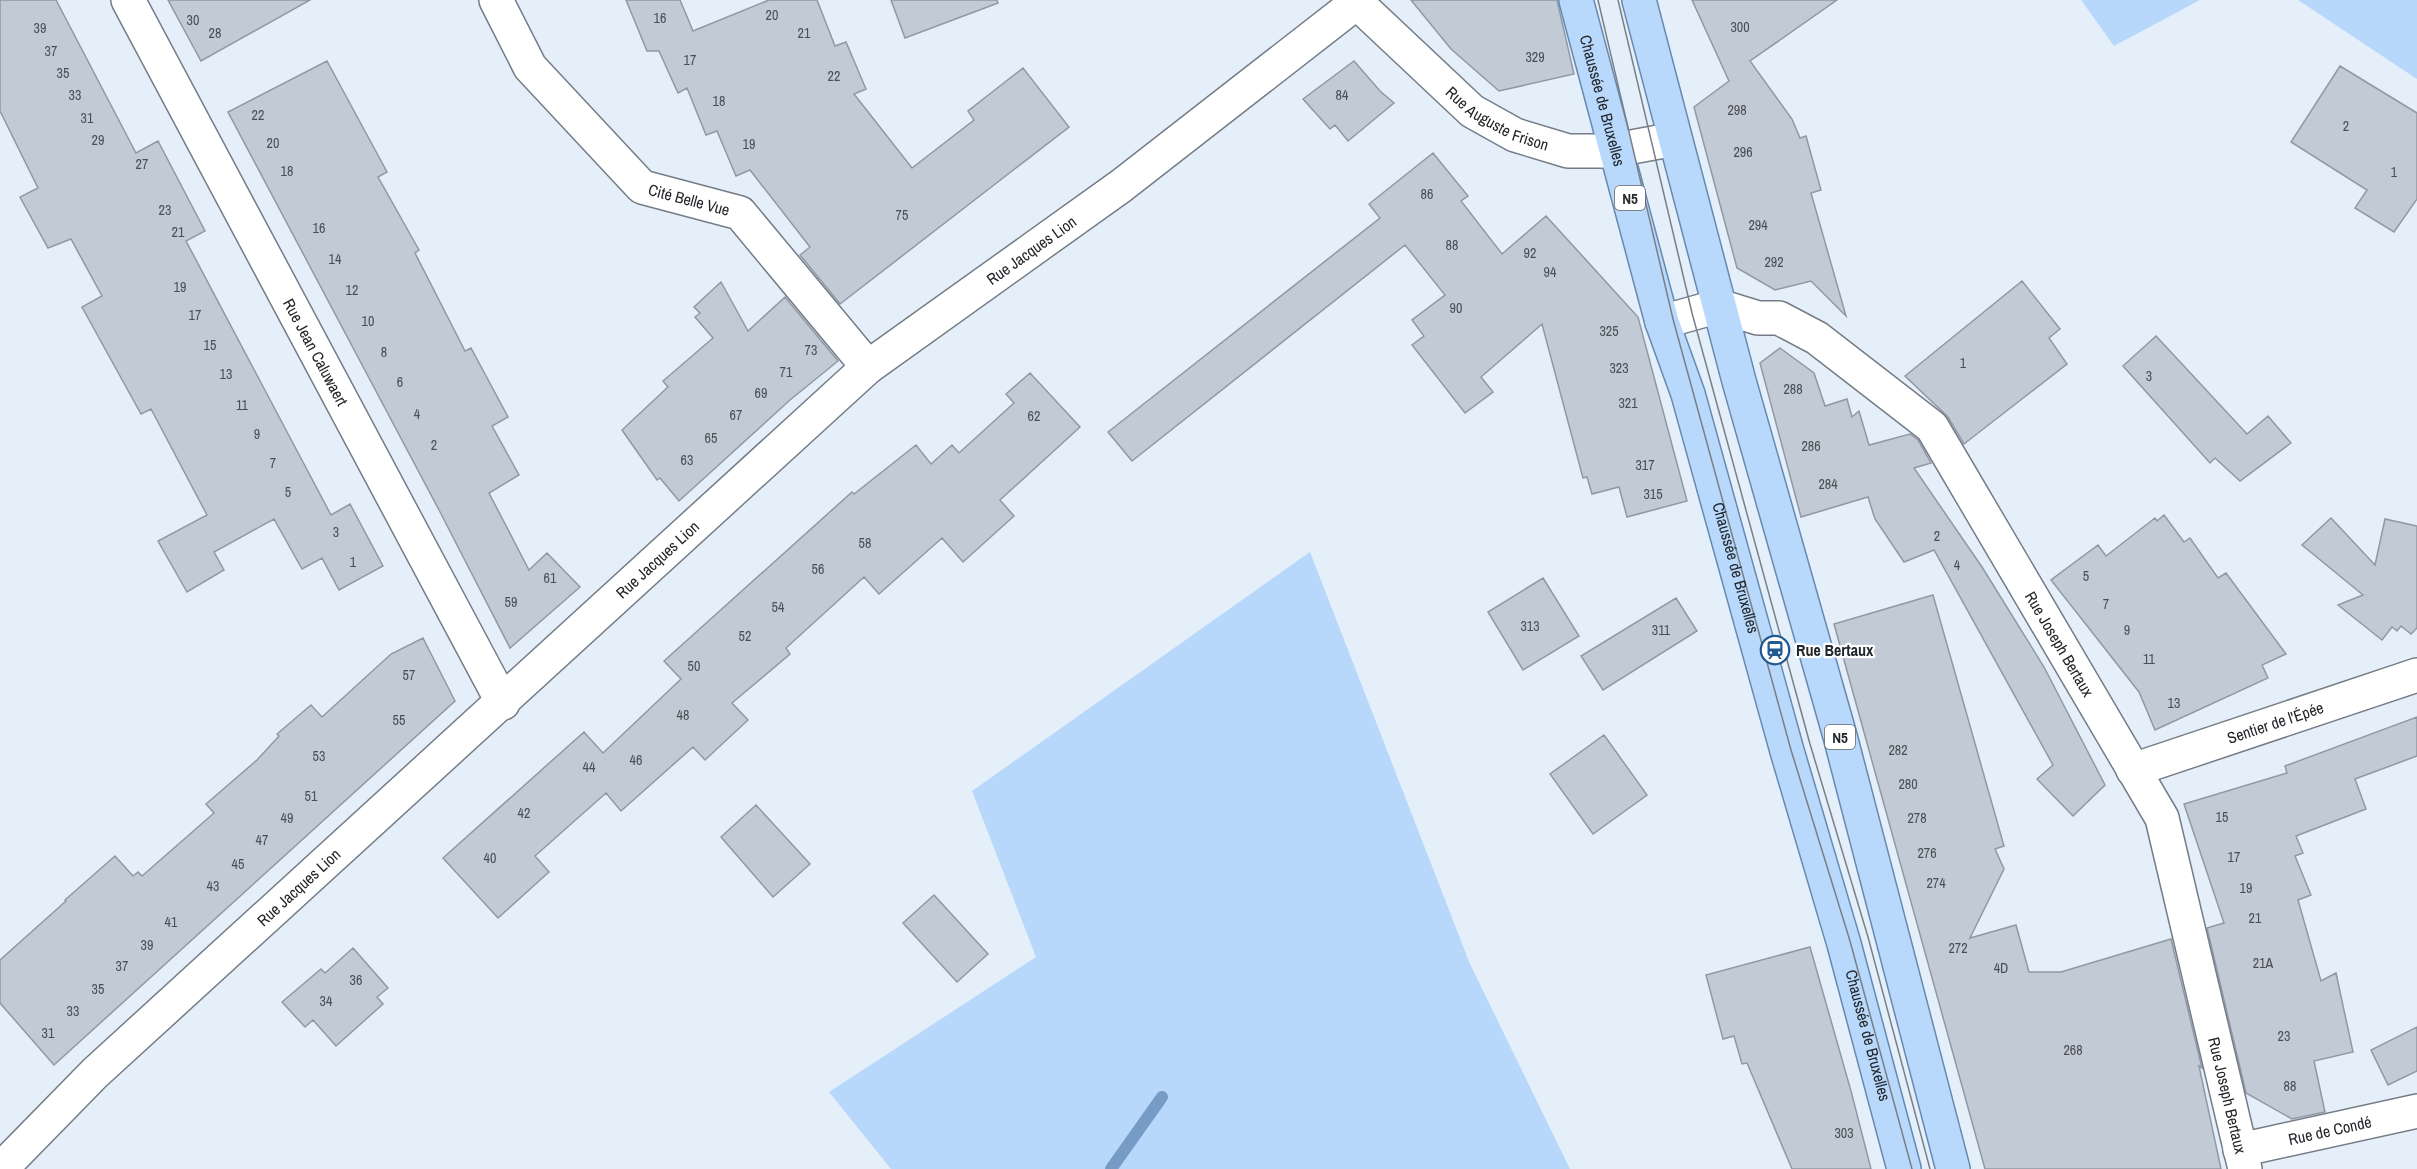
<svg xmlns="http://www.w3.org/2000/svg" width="2417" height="1169" font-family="'Archivo Narrow',sans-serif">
<rect width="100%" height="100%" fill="#e5effa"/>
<!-- green -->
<path fill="#b8d8fb" d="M2081 0H2200L2114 46Z
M2298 0H2417V79Z
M1310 552 1470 964 1570 1169H891L829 1092 1036 957 972 791Z"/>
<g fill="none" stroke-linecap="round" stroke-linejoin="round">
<!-- stream -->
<path stroke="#769cc6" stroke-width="12" d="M1111 1169 1162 1097"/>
</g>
<!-- building -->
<path fill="#c1cad5" stroke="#9099a3" stroke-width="1.5" d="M0 0H56L136 153 158 141 205 231 186 241 331 515 350 504 383 566 339 590 322 558 302 569 274 519 214 552 224 570 187 592 158 541 207 515 151 409 141 414 82 307 102 296 71 239 48 248 20 197 38 188 0 111Z
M168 0H310L201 61Z
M626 0H680L693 31 769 0H817L835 46 846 42 866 89 854 94 912 168 974 120 968 111 1023 68 1069 127 840 304 800 255 810 247 750 170 736 176 717 131 706 135 687 88 678 93 659 51H647Z
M891 0H997L998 3 905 38Z
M1411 0H1557L1574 74 1499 91 1451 49Z
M1692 0H1837L1750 61 1792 119 1800 138 1806 136 1821 190 1811 193 1846 316 1811 281 1775 290 1737 268 1694 107 1729 81Z
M327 61 387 172 378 177 419 250 415 253 465 351 471 348 508 417 492 426 519 475 489 493 529 570 547 553 580 587 510 648 439 510 228 112Z
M1354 61 1380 91 1394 103 1348 141 1335 125 1330 129 1303 99Z
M2340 66 2417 113V199L2394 232 2355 208 2367 190 2291 142Z
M1433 153 1468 196 1461 201 1502 254 1546 216 1638 317 1687 501 1627 517 1619 487 1592 494 1587 477 1583 478 1542 324 1481 377 1493 392 1465 413 1412 345 1424 336 1412 320 1445 295 1405 245 1132 461 1108 432 1380 218 1369 204Z
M2022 281 2060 329 2049 338 2067 364 1964 444 1948 417 1905 376Z
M721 282 748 331 785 297 838 361 790 400 679 501 660 478 657 480 622 430 668 387 663 381 713 338 695 317 700 313 694 307Z
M2156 336 2247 434 2268 416 2291 443 2240 481 2215 458 2210 463 2123 366Z
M1780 348 1814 373 1825 406 1847 399 1852 417 1859 411 1869 445 1910 434 1918 440 1931 463 1914 468 1982 567 2044 667 2105 785 2073 816 2037 779 2053 765 1934 550 1904 562 1875 519 1868 497 1801 517 1760 363Z
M1030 373 1080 427 1000 500 1014 516 963 562 942 538 879 594 864 577 786 648 790 654 732 703 748 720 705 760 693 747 621 811 606 793 535 856 549 872 498 918 443 858 584 732 603 753 681 679 664 661 852 492 854 494 916 445 931 464 952 445 959 453 1014 403 1006 394Z
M2164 515 2184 542 2190 538 2218 578 2226 573 2286 654 2262 665 2268 678 2155 730 2139 692 2051 580 2098 545 2106 556 2155 518 2157 521Z
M2331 518 2375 565 2385 519 2417 526V628L2411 634 2401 626 2397 631 2392 627 2382 640 2338 605 2363 595 2302 545Z
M1543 578 1579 636 1523 670 1488 612Z
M1933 595 2004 846 1995 849 2004 869 1970 938 2016 925 2029 972H2061L2171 939 2202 1068 2199 1066 2221 1169H1985L1834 624Z
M1676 598 1697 631 1603 690 1581 656Z
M423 638 455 701 54 1065 0 1003V960L66 901 65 900 115 856 133 876 138 872 142 876 214 813 206 804 257 760 279 736 277 734 311 705 322 717 391 654Z
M2417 717V756L2355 779 2366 809 2296 836 2303 853 2295 856 2311 895 2298 900 2321 981 2336 973 2353 1052 2314 1061 2325 1112 2292 1119 2246 1093 2207 928 2224 923 2184 804 2287 773 2285 766Z
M1604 735 1647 795 1593 834 1550 774Z
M756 805 810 864 773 897 721 837Z
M934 895 988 954 957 982 903 923Z
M1810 947 1851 1091 1871 1169H1792L1747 1063 1742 1064 1734 1036 1723 1039 1706 975Z
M353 948 388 988 377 997 383 1004 336 1046 313 1020 305 1027 282 1002 321 969 325 973Z
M2417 1027V1071L2388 1085 2371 1050Z"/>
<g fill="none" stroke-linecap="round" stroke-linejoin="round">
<!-- minor casing -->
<g stroke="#747d87" stroke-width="36">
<g id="minor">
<path id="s1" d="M128 0 503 703"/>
<path id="s2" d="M496 0 530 67 642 187 740 213 868 367"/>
<path id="s3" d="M1354 0 1472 111 1515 135 1568 151H1610L1675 139"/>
<path id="s4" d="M1662 322 1719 306 1758 318H1779L1817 338 1932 427 2162 818 2245 1169"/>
<path id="s5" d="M2133 770 2417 675"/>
<path id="s6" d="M2240 1150 2417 1111"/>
<path id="s7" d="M1 1169 95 1073 868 367 1121 186 1356 3"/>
</g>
</g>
<!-- major casing -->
<g stroke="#6589b1" stroke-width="36">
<g id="major">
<path id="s8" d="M1576 0 1662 322 1688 394 1787 751 1844 944 1904 1169"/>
<path d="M1639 0 1739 381 1840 736 1953 1169"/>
</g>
</g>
<!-- minor -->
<use href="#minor" stroke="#fff" stroke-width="33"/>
<!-- major -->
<use href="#major" stroke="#b8d8fc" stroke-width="33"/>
<!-- tram -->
<path stroke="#797f86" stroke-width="1.5" d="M1598 0 1673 319 1791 750 1850 941 1912 1169
M1618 0 1692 313 1810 744 1868 937 1930 1169"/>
</g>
<!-- icons -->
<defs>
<g id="station-ring" transform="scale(1.5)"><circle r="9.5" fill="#fff" stroke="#215991" stroke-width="1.5"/><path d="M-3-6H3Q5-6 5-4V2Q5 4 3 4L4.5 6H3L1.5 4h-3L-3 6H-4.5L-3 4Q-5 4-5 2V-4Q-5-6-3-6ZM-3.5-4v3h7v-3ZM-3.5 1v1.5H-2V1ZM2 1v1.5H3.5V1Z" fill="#215991"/></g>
</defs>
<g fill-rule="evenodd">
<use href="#station-ring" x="1775" y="650"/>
</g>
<g text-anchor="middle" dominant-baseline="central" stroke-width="4.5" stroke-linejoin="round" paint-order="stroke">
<!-- number labels -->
<g font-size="14" fill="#4a4f55">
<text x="772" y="15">20</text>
<text x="660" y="18">16</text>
<text x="193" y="20">30</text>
<text x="1740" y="27">300</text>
<text x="40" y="28">39</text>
<text x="215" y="33">28</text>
<text x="804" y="33">21</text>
<text x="51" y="51">37</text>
<text x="1535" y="57">329</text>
<text x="690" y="60">17</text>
<text x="63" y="73">35</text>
<text x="834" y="76">22</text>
<text x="75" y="95">33</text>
<text x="1342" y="95">84</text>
<text x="719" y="101">18</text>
<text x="1737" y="110">298</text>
<text x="258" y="115">22</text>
<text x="87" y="118">31</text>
<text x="2346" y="126">2</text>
<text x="98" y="140">29</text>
<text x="273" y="143">20</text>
<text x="749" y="144">19</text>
<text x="1743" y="152">296</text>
<text x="142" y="164">27</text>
<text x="287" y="171">18</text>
<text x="2394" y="172">1</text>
<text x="1427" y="194">86</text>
<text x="165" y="210">23</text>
<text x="902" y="215">75</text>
<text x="1758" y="225">294</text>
<text x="319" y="228">16</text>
<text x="178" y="232">21</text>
<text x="1452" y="245">88</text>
<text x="1530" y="253">92</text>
<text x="335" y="259">14</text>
<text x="1774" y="262">292</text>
<text x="1550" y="272">94</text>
<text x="180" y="287">19</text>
<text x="352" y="290">12</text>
<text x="1456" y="308">90</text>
<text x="195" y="315">17</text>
<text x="368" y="321">10</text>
<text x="1609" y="331">325</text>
<text x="210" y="345">15</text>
<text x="811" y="350">73</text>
<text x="384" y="352">8</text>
<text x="1963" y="363">1</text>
<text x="1619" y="368">323</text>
<text x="786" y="372">71</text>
<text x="226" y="374">13</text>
<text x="2149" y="376">3</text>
<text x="400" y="382">6</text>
<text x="1793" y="389">288</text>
<text x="761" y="393">69</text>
<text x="1628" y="403">321</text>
<text x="242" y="405">11</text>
<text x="417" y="414">4</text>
<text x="736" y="415">67</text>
<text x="1034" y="416">62</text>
<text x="257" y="434">9</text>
<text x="711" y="438">65</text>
<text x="434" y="445">2</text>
<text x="1811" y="446">286</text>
<text x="687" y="460">63</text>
<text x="273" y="463">7</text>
<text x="1645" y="465">317</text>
<text x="1828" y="484">284</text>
<text x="288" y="492">5</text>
<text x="1653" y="494">315</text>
<text x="336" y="532">3</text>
<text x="1937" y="536">2</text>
<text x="865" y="543">58</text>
<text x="353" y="562">1</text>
<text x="1957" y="565">4</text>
<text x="818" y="569">56</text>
<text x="2086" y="576">5</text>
<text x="550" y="578">61</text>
<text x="511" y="602">59</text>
<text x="2106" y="604">7</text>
<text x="778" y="607">54</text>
<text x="1530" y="626">313</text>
<text x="1661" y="630">311</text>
<text x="2127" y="630">9</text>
<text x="745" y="636">52</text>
<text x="2149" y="659">11</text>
<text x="694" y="666">50</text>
<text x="409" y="675">57</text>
<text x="2174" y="703">13</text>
<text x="683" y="715">48</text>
<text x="399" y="720">55</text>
<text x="1898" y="750">282</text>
<text x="319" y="756">53</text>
<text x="636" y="760">46</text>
<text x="589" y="767">44</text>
<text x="1908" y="784">280</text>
<text x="311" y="796">51</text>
<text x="524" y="813">42</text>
<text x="2222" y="817">15</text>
<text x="287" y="818">49</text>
<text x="1917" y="818">278</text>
<text x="262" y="840">47</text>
<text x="1927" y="853">276</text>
<text x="2234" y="857">17</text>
<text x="490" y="858">40</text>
<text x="238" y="864">45</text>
<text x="1936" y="883">274</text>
<text x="213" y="886">43</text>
<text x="2246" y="888">19</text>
<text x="2255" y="918">21</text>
<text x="171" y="922">41</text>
<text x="147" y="945">39</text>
<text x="1958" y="948">272</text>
<text x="2263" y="963">21A</text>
<text x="122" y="966">37</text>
<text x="2001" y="968">4D</text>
<text x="356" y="980">36</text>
<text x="98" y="989">35</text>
<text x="326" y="1001">34</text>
<text x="73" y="1011">33</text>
<text x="48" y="1033">31</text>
<text x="2284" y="1036">23</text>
<text x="2073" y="1050">268</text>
<text x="2290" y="1086">88</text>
<text x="1844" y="1133">303</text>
</g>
<!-- shield labels -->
<g fill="#fff" stroke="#65676a" stroke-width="1.5">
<rect x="1615" y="186" width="30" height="24" rx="4.5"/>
<rect x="1825" y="725" width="30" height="24" rx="4.5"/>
</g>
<g font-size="15" font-weight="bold" fill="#23262a">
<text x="1630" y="198">N5</text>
<text x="1840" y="737">N5</text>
</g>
<!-- street labels -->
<g font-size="16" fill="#23262a" stroke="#fff">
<text stroke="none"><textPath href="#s8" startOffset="104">Chaussée de Bruxelles</textPath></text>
<text stroke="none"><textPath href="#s3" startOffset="188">Rue Auguste Frison</textPath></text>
<text stroke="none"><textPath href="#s2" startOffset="288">Cité Belle Vue</textPath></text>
<text stroke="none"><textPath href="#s7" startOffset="1382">Rue Jacques Lion</textPath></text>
<text stroke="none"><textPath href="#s1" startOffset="399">Rue Jean Caluwaert</textPath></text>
<text stroke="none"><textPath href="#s7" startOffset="896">Rue Jacques Lion</textPath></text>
<text stroke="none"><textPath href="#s8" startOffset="590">Chaussée de Bruxelles</textPath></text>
<text stroke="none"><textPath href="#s4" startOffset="561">Rue Joseph Bertaux</textPath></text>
<text stroke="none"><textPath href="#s5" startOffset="150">Sentier de l'Épée</textPath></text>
<text stroke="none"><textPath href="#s7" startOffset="410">Rue Jacques Lion</textPath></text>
<text stroke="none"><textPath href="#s8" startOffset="1076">Chaussée de Bruxelles</textPath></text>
<text stroke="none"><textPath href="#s4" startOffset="1048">Rue Joseph Bertaux</textPath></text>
<text stroke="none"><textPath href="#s6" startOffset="92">Rue de Condé</textPath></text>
</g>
<!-- poi labels -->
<g font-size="16" font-weight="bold" fill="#23262a" stroke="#fff" text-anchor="start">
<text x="1796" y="650">Rue Bertaux</text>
</g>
</g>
</svg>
